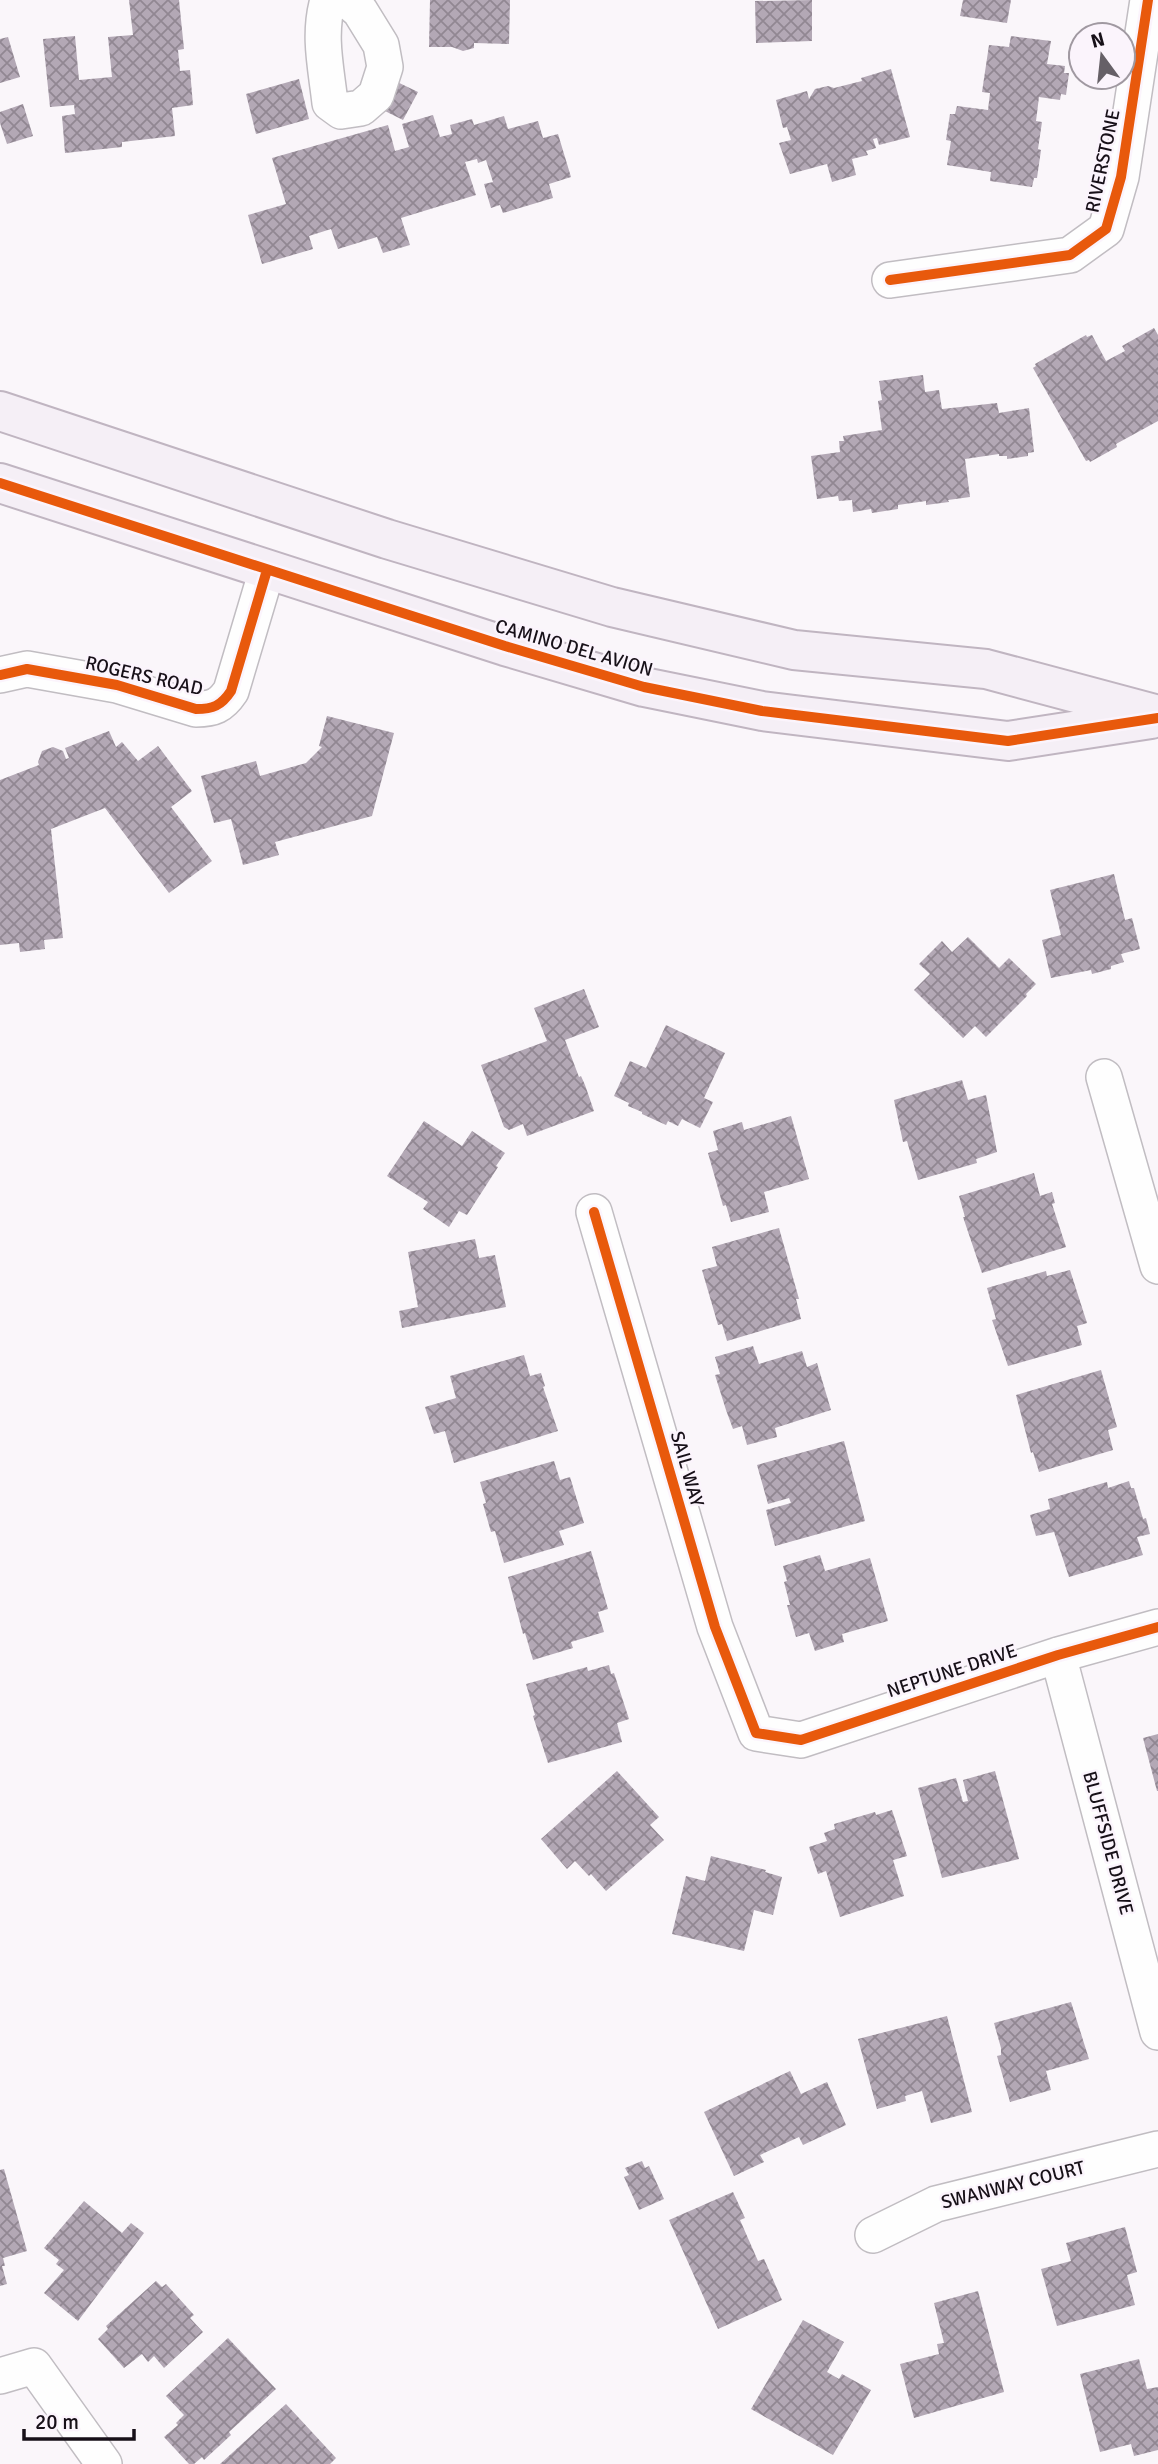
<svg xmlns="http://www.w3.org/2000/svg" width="1158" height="2464" font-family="Signika,sans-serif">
<defs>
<pattern id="building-cross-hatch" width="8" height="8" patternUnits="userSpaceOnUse" patternTransform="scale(1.75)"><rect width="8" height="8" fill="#b3a8b5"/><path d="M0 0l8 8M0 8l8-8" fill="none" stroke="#918792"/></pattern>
</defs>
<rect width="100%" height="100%" fill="#faf6fa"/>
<!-- building -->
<path fill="url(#building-cross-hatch)" d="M129 0H179L184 49 178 50 180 71 190 70 193 105 172 108 175 136 122 142V147L65 153 62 116 75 114 74 105 50 107 43 39 75 36 79 80 112 77 108 37 133 35Z
M430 0H510L509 44 474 43V48L463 51 452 47H429Z
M812 0V41L756 43 755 1Z
M963 0H1011L1007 23 960 16Z
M1011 36 1051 41 1047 64 1065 66 1064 73H1069L1066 95 1061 94 1060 100 1039 97 1036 121 1042 122 1038 149 1041 150 1037 178H1034L1032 187 990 181 991 172 947 165 951 141 946 140 950 114H955L957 106 988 110 990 93 982 92 989 45 1009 47Z
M8 37 20 77 0 83V39Z
M891 69 910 137 879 145 877 138 873 139 876 148 866 151 868 155 852 159 856 175 832 182 827 164 790 174 779 143 791 140 787 127 783 128 776 100 807 91 809 99 815 89 828 86 834 88 862 81 861 78Z
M389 78 418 92 403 120 375 106Z
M299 79 309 119 256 134 246 94Z
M23 104 33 136 7 144 0 123V112Z
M433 115 440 137 452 134 450 125 472 119 474 125 504 116 508 129 538 121 543 138 558 134 571 177 549 184 553 198 503 213 500 205 491 208 484 184 493 182 486 160 478 163 477 159 465 162 476 195 401 218 410 245 383 253 377 237 338 249 331 229 309 236 313 249 262 264 248 215 286 204 272 158 388 125 395 151 409 147 402 124Z
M1154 328 1158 335V421L1116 444 1117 447 1090 462 1089 460 1086 461 1033 368 1036 366 1035 364 1086 335 1087 337 1092 335 1106 361 1125 351 1122 346Z
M923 375 925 392 939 390 942 409 997 403 999 413 1029 408 1034 452 1028 453V456L1007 459V456H999V454L965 459 970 497 948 500 949 502 926 505V501L898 505V509L872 513 871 509 853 512 852 500 839 501 838 496 817 499 811 456 840 452 839 441H844L843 436 882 430 878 401 882 400 879 381Z
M327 716 394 733 372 816 275 842 279 855 243 865 231 819 214 823 201 776 256 761 260 776 306 763 322 747 319 746Z
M109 731 116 747 122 742 138 761 158 746 192 791 171 807 212 861 169 893 105 808 51 829 63 938 44 940 45 949 20 952 19 943 0 945V780L39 765 38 762 42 751 53 747 63 751 66 759 69 758 65 748Z
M1114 874 1125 920 1132 918 1140 949 1121 954 1124 962 1111 966V969L1092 974 1091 970 1051 978 1042 940 1061 935 1050 890Z
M968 937 999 968 1009 958 1036 984 1026 994 1027 996 986 1037 975 1026 963 1038 914 990 930 974 919 964 942 941 952 952Z
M584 989 599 1027 565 1040 579 1077 581 1076 585 1085 594 1111 527 1136 523 1124 509 1130 504 1127 481 1065 547 1041 534 1008Z
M666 1025 725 1053 704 1098 713 1102 700 1128 682 1119 678 1126 668 1121 666 1125 642 1114V1112L628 1106 629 1103 614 1096 630 1061 646 1068Z
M962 1080 968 1100 986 1095 997 1152 976 1159 977 1163 918 1180 907 1141 903 1142 894 1100Z
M791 1116 809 1179 764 1192 769 1212 731 1222 726 1205 723 1206 708 1153 718 1150 713 1131 742 1122 744 1130Z
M424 1121 462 1146 472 1131 505 1153 496 1166 498 1167 467 1215 459 1211 449 1227 423 1209 428 1202 387 1176Z
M1034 1173 1040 1196 1052 1192 1055 1203 1052 1204 1066 1247 982 1273 963 1217H965L959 1196Z
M779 1228 799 1299H796L801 1319 727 1341 722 1324 718 1325 702 1270 717 1266 712 1247Z
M475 1239 479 1258 495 1255 506 1307 402 1328 399 1311 418 1307 408 1252Z
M1070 1270 1087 1323 1077 1326 1082 1345 1008 1366 992 1320 996 1319 987 1288 1046 1271 1047 1276Z
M753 1346 759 1364 802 1351 807 1367 817 1363 831 1410 775 1428 777 1437 747 1445 742 1426 733 1429 726 1410 715 1375 720 1374 715 1357Z
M524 1355 530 1376 541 1373 545 1386 543 1387 558 1431 454 1463 445 1431 434 1434 425 1407 456 1398 450 1376Z
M1101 1370 1117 1427 1108 1430 1113 1450 1039 1472 1033 1452 1031 1453 1016 1395Z
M844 1441 865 1521 775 1546 766 1510 791 1503 789 1498 768 1504 757 1465Z
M554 1461 560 1480 570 1477 584 1523 559 1531 564 1545 504 1563 495 1531 491 1532 483 1504 486 1503 480 1482Z
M1129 1481 1131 1488H1134L1143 1519 1146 1518 1150 1534 1137 1537 1143 1555 1069 1577 1054 1532 1036 1536 1030 1515 1050 1509 1048 1499 1107 1482 1108 1488Z
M591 1551 608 1609 598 1612 604 1632 571 1642 573 1648 533 1660 525 1633 523 1634 508 1577Z
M820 1555 825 1571 870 1558 888 1621 842 1634 844 1642 815 1651 809 1633 796 1637 787 1605H790L784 1582 787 1581 783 1566Z
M609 1665 611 1674 614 1673 629 1719 617 1723 622 1742 548 1763 533 1716 535 1715 526 1684 587 1667 588 1671Z
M1158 1734V1791H1157L1143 1738Z
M617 1771 659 1817 650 1825 664 1840 606 1891 591 1874 589 1876 575 1861 567 1869 541 1839Z
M995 1771 1019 1859 942 1878 918 1788 956 1778 963 1802 968 1801 963 1780Z
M892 1810 907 1856 893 1860 904 1896 840 1917 826 1871 818 1874 809 1847 827 1841 824 1833 835 1829 834 1824 875 1812 876 1815Z
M711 1856 766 1870 765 1872 782 1877 773 1915 754 1910 744 1951 672 1934 686 1876 705 1881Z
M1071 2002 1089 2059 1046 2071 1051 2090 1010 2102 997 2056 1001 2055V2048L994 2023Z
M947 2016 972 2112 931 2123 922 2091 905 2096 906 2101 877 2109 858 2039Z
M790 2071 801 2094 827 2082 846 2125 803 2145 799 2137 760 2155 764 2162 734 2176 704 2112Z
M642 2161 645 2168 649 2166 664 2199 639 2210 624 2177 629 2175 625 2168Z
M4 2169 27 2251 3 2258 5 2266H2L7 2284 0 2286V2170Z
M733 2192 745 2218 740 2220 758 2261 764 2259 782 2300 718 2329 669 2220Z
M84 2201 122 2233 131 2223 144 2233 78 2321 44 2293 64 2270 56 2264 59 2260 44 2248Z
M1125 2227 1137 2272 1127 2275 1135 2305 1057 2326 1041 2269 1071 2261 1066 2243Z
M156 2281 162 2287 166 2284 194 2315 190 2318 203 2332 164 2368 154 2356 148 2362 142 2354 124 2368 98 2339 108 2329 106 2326Z
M978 2291 1004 2392 914 2418 900 2364 939 2354 937 2344 944 2343 934 2303Z
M803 2320 844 2342 827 2372 839 2379 842 2374 871 2390 833 2455 751 2409Z
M228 2338 276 2389 229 2432 231 2435 204 2460 202 2457 194 2464H189L164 2437 178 2425 176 2423 184 2415 166 2396Z
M1139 2359 1147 2389 1158 2387V2450L1134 2456 1131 2444 1100 2452 1080 2374Z
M286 2404 336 2458 330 2464H220Z"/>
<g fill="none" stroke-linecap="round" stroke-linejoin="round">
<!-- minor casing -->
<g stroke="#c1bdc2" stroke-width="38">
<path id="minor" d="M328 0C318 35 326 67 330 103L341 111 361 108 376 95 385 67 381 45 360 11 347 0
M890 280 1070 255 1106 229 1121 177 1148 0
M0 675 27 669 117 685 196 709C213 709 221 706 231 691L267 570
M1104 1077 1158 1266
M594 1212 715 1627 756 1733 801 1740 1058 1655 1158 1627
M1058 1655 1158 2032
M873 2235 936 2204 1158 2149
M0 2376 34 2366 104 2464"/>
</g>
<!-- major casing -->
<g stroke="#c0b5c1" stroke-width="42">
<path id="major" d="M0 411 387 539 612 607 794 650 986 669 1158 715
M0 483 505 646 644 687 762 711 1008 741 1151 719"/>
</g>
<!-- minor -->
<use href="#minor" stroke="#fefefe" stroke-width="35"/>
<!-- major -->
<use href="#major" stroke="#f5eff6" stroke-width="38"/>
<!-- cycleway casing -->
<g stroke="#fbf4fc" stroke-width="15">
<path id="cycleway" d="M890 280 1070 255 1106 229 1121 177 1148 0
M0 483 505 646 644 687 762 711 1008 741 1158 718
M0 675 27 669 117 685 196 709C213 709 221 706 231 691L267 570
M594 1212 715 1627 756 1733 801 1740 1058 1655 1158 1627"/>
</g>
<!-- cycleway -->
<use href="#cycleway" stroke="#e8590c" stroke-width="10"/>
</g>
<g text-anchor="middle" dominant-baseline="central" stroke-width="5" stroke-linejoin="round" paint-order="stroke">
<!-- street labels -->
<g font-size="19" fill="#171018" stroke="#fbf4fc">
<text transform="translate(1103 161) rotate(-78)">RIVERSTONE</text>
<text transform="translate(574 648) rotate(16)">CAMINO DEL AVION</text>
<text transform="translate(144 676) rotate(13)">ROGERS ROAD</text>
<text transform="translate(687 1469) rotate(74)">SAIL WAY</text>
<text transform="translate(952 1671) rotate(-18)">NEPTUNE DRIVE</text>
<text transform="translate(1108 1843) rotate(75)">BLUFFSIDE DRIVE</text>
<text transform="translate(1013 2185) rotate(-14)">SWANWAY COURT</text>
</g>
</g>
<!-- north arrow -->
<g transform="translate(1102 56) rotate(345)"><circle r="33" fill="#fbf4fc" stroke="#a099a1" stroke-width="2"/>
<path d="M0-5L12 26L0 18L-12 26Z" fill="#666067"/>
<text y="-10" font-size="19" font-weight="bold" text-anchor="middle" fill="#171018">N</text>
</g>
<!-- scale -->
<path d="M24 2429v10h110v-10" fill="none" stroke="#171018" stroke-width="3.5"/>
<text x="35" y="2429" font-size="21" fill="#171018" stroke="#fbf4fc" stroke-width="5" paint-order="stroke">20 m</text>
</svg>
